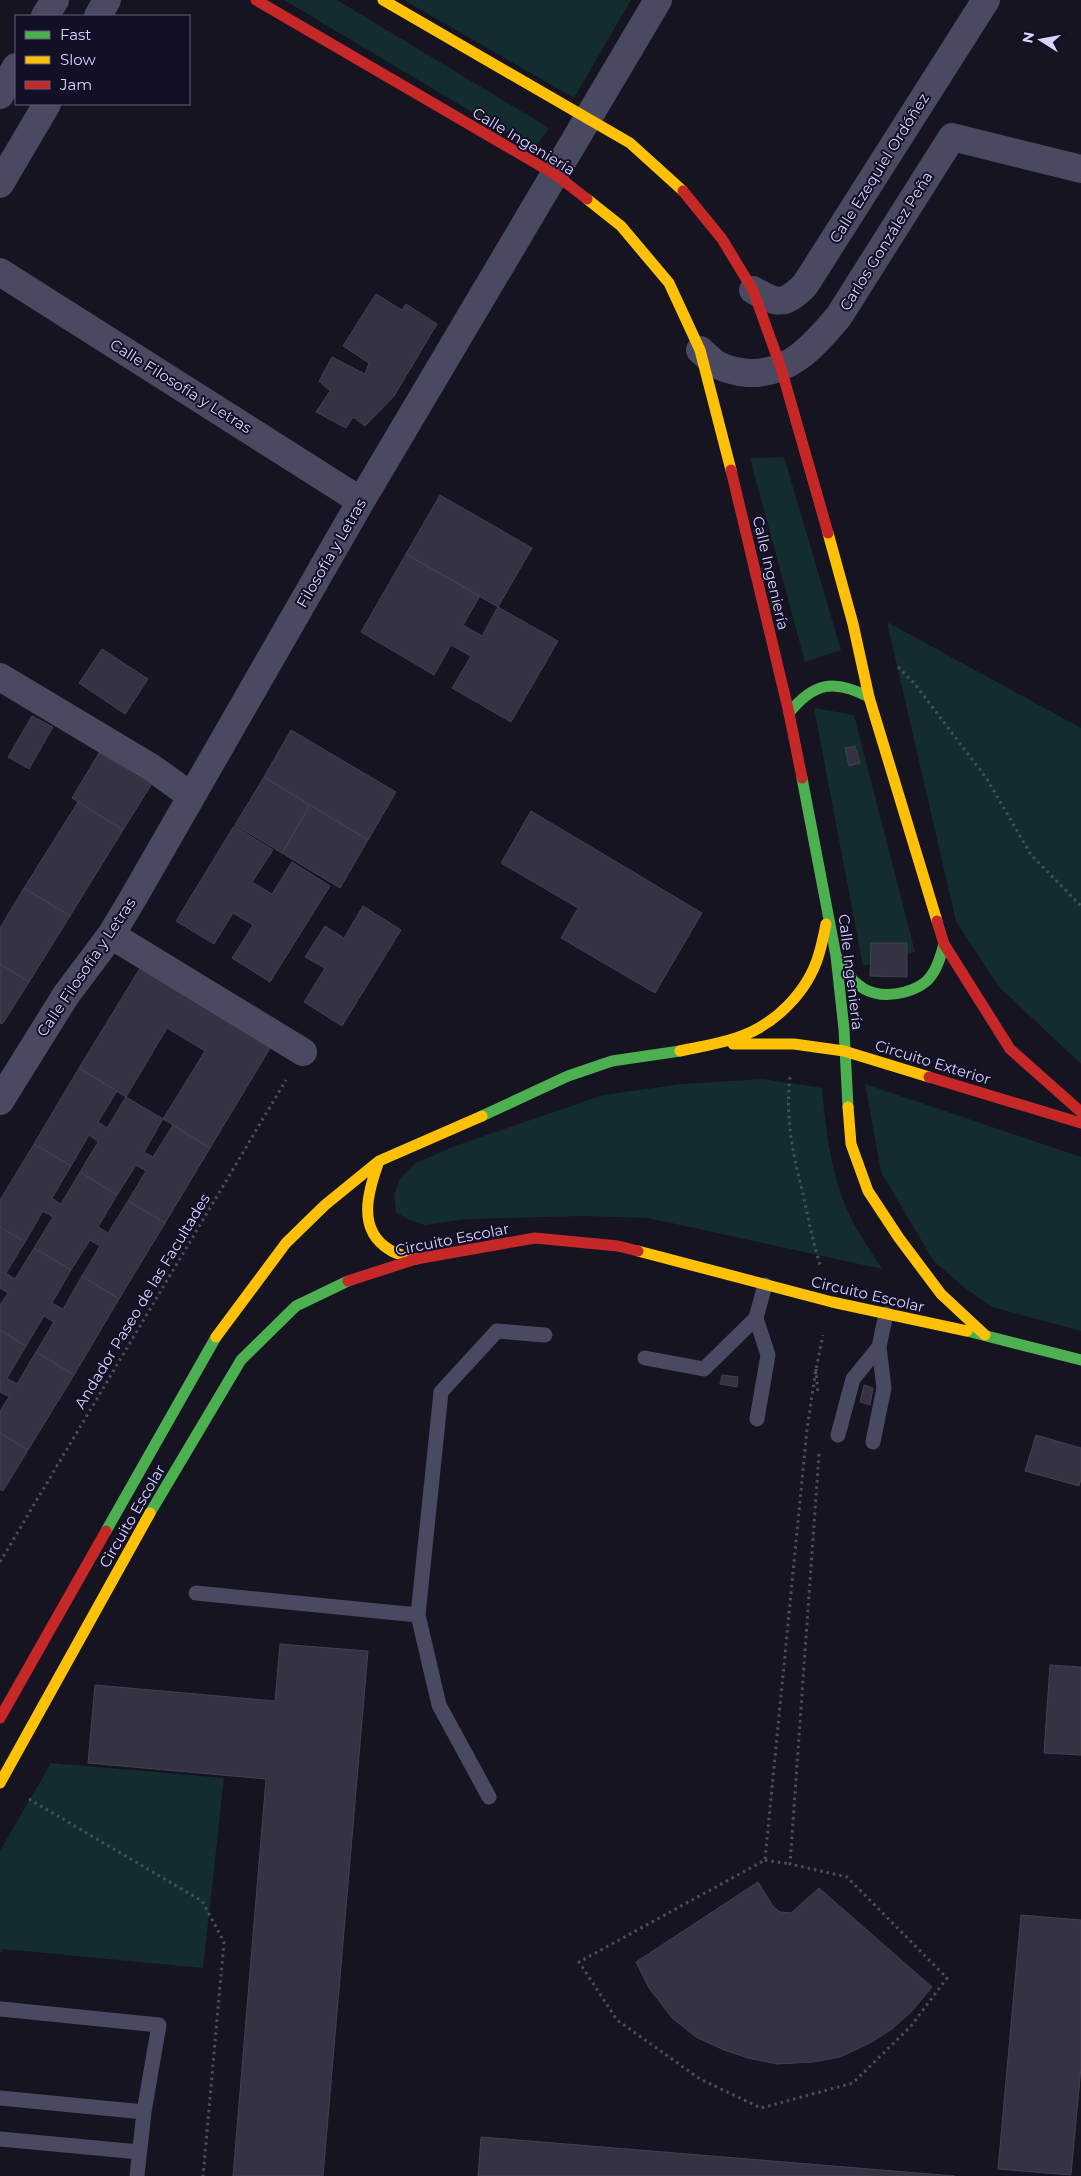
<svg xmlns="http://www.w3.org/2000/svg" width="1081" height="2176" font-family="Montserrat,sans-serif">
<rect width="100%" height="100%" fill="#161421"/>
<!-- green -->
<path fill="#132c2d" d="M284 0H337L549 128 534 149Z
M404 0H631L574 98Z
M784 457 841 650 805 662 750 458Z
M887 622 1081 728V1064L999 987 956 921Z
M814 708 854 715 915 952 863 966Z
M763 1079 822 1088C826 1131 831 1176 850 1216 858 1234 872 1252 882 1269L648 1218 582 1216 467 1219 425 1225 407 1219 396 1212 394 1195 400 1179 416 1163 455 1146 603 1095 682 1084Z
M865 1084 1081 1157V1331L992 1307 961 1285 933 1260 881 1172Z
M51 1763 224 1778 203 1968 3 1949 0 1954V1851Z"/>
<!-- building -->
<path fill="#343243" stroke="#433f54" d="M376 294 402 310 406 304 437 324 394 396 365 426 353 417 346 428 316 412 330 391 319 381 332 357 365 374 369 363 343 346Z
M440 495 532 548 498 607 406 554Z
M406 554 480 596 463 625 482 636 498 607 558 641 511 722 452 688 471 656 451 645 434 675 361 632Z
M102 649 148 679 125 714 79 683Z
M32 716 53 727 29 769 8 757Z
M291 730 396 792 368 840 264 777Z
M855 746 860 763 849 766 845 748Z
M99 753 151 785 123 830 72 798Z
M264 777 310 805 282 853 235 825Z
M78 802 123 830 70 916 24 888Z
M310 805 368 840 340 888 282 853Z
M531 811 702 913 655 993 561 938 578 908 501 863Z
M234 826 273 850 252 882 272 894 292 862 330 886 270 982 232 958 253 925 233 913 214 944 176 921Z
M24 888 70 916 29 982 0 964V928Z
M363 906 401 930 342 1026 304 1002 325 968 305 957 325 926 344 938Z
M871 943H907V977L870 976Z
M0 964 29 982 3 1023 0 1024Z
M142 965 272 1045 210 1148 163 1119 205 1051 167 1028 126 1097 79 1068Z
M79 1068 117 1091 98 1122 107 1128 126 1097 163 1119 144 1152 153 1157 173 1125 210 1148 165 1223 128 1201 146 1171 136 1165 117 1195 80 1172 98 1142 89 1135 71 1166 34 1144Z
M34 1144 71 1166 52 1198 61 1204 80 1172 117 1195 98 1227 108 1233 128 1201 165 1223 119 1299 82 1276 100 1246 90 1240 71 1270 34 1248 53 1217 43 1211 25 1242 0 1227V1200Z
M0 1227 25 1242 6 1273 15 1279 34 1248 71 1270 52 1303 63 1309 82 1276 119 1299 74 1375 36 1352 54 1322 44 1316 26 1346 0 1330V1305L8 1293 0 1288Z
M0 1330 26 1346 7 1378 17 1384 36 1352 74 1375 28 1450 0 1433V1411L9 1397 0 1392Z
M722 1375 738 1377 737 1387 720 1384Z
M864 1385 873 1388 870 1405 860 1402Z
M0 1433 28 1450 3 1491 0 1489Z
M1036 1435 1081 1448V1479L1079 1486 1025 1471Z
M280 1644 368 1651 323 2176H233L266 1779 88 1763 95 1685 275 1701Z
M1050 1665 1081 1667V1755L1044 1753Z
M758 1882 773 1906 780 1912 791 1913 819 1888 932 1987 911 2012 892 2029 870 2043 840 2057 813 2062 777 2064 748 2058 724 2050 696 2037 672 2018 649 1988 636 1962Z
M1021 1915 1081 1920V2067L1071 2175 998 2169Z
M481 2137 955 2176H478Z"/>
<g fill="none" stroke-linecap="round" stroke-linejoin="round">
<!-- path -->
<path stroke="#44505f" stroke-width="3" stroke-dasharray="2.5 4" stroke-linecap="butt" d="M898 667 914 683 987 779 1031 855 1081 906
M790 1077C785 1118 793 1155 803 1194 808 1218 813 1241 820 1265
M816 1369 818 1395
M819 1454 790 1864 847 1877 947 1978 911 2026 853 2083 761 2108 700 2079 617 2020 579 1962 765 1860 807 1429 816 1369 823 1335
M0 1562 286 1080
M29 1799 202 1901 224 1942 203 2176
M765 1860 790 1864"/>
<!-- lane -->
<path stroke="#4a4962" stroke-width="15" d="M645 1358 704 1369 756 1318
M757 1419 768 1355 756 1318 765 1285
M838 1435 853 1379 879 1347
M873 1442 884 1388 879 1347 886 1314
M196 1593 418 1615
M489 1797 439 1705 418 1615 441 1392 497 1331 545 1335
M1 2009 159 2025 144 2112
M0 2098 144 2112 137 2176
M0 2139 139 2152"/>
<!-- street -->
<path stroke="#4a4962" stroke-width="28" d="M45 16 55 0
M98 16 107 0
M0 95 16 67
M0 184 47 104
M0 272 361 501
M753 290C777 304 784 306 805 285L986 0
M700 350C706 355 712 362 718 365 727 370 738 372 748 373 789 375 815 345 839 316L952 137 1081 169
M0 677 152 768 191 796
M111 935 303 1052
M0 1101 66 995 111 935 132 900 361 501 658 0"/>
<!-- fast -->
<path stroke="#4caf50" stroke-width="11" d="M789 713C814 682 834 679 869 697
M802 778 836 956 844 1029 848 1107
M837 957C852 986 871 1001 905 992 915 989 925 985 931 976 938 967 941 955 944 944
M482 1116 568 1076 612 1061 680 1051
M967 1331 1081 1360
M150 1513 241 1360 296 1306 348 1281
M106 1531 216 1337"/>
<!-- slow -->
<path stroke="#ffc107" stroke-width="11" d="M383 0 630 143 683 191
M587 199 621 226 669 283 700 350 731 470
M828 533 853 624 869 697 937 921
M733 1044H794L844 1051 929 1077
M680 1051C699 1047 718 1044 736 1038 774 1026 808 992 819 954 822 944 824 934 826 924
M848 1107 851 1144 868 1191 899 1238 941 1294 985 1335
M379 1161C368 1191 356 1230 390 1250 398 1255 407 1256 416 1259
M638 1251 832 1302 967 1331
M216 1337 286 1243 325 1205 379 1161 482 1116
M0 1783 150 1513"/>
<!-- jam -->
<path stroke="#c62828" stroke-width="11" d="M256 0 556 175 587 199
M683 191 722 239 753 290 781 368 828 533
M731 470 789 713 802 778
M937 921 944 944 1010 1049 1081 1112
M929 1077 1081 1123
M348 1281 416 1259 535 1238 618 1246 638 1251
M0 1718 106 1531"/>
</g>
<g text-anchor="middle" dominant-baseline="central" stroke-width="4" stroke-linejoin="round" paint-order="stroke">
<!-- street labels -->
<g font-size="15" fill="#d9d4ff" stroke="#130f26">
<text transform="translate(524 141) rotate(31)">Calle Ingeniería</text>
<text transform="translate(879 168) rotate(-58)">Calle Ezequiel Ordóñez</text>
<text transform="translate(886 241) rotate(-58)">Carlos González Peña</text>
<text transform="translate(181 386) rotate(32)">Calle Filosofía y Letras</text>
<text transform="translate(331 553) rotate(-60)">Filosofía y Letras</text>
<text transform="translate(771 573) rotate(77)">Calle Ingeniería</text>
<text transform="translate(86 967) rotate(-56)">Calle Filosofía y Letras</text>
<text transform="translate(851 972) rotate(83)">Calle Ingeniería</text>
<text transform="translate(933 1062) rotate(17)">Circuito Exterior</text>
<text transform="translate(452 1239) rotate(-11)">Circuito Escolar</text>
<text transform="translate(868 1294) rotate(13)">Circuito Escolar</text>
<text transform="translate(142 1301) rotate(-59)">Andador Paseo de las Facultades</text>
<text transform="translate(132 1516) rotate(-60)">Circuito Escolar</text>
</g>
</g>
<!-- legend -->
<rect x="15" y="15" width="175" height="90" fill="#130f26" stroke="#625e7d"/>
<rect x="25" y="31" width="25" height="8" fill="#4caf50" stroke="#625e7d"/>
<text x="60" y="40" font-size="15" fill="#d9d4ff">Fast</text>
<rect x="25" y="56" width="25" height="8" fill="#ffc107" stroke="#625e7d"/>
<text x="60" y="65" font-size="15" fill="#d9d4ff">Slow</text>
<rect x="25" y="81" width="25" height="8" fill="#c62828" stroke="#625e7d"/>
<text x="60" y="90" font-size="15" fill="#d9d4ff">Jam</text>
<!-- north arrow -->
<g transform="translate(1041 40) rotate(281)" stroke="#130f26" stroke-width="4" paint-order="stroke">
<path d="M0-4L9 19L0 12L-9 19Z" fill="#d9d4ff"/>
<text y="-8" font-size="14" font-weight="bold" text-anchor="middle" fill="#d9d4ff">N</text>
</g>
</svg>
